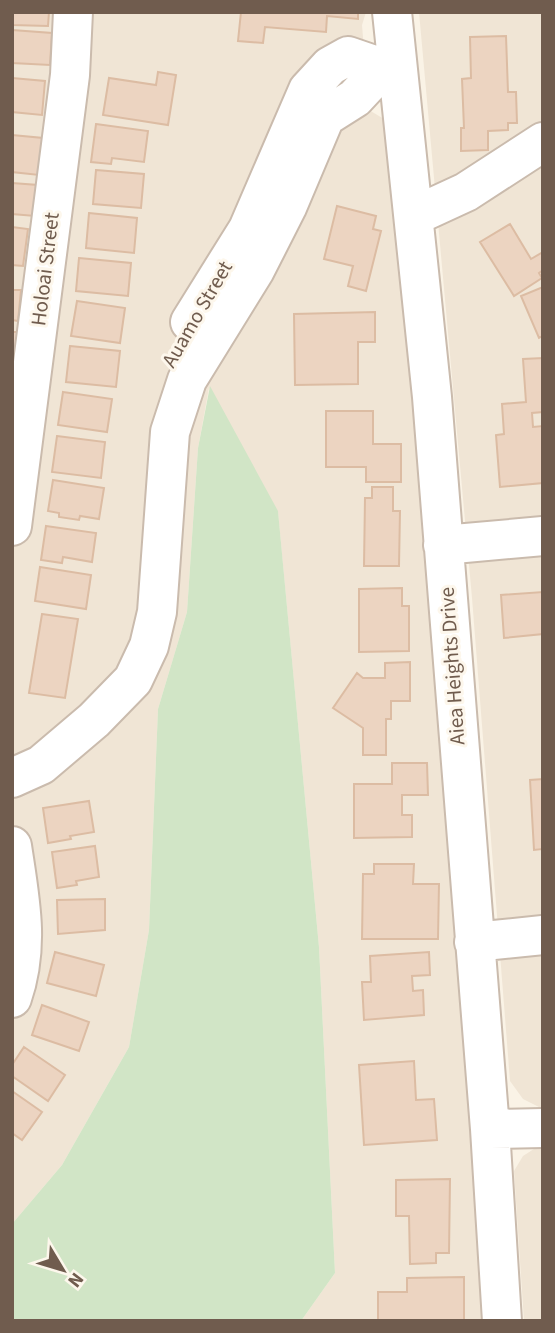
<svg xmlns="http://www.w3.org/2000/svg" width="555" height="1333" font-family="'Source Sans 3',sans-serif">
<rect width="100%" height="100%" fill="#faf3e6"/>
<!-- residential -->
<path fill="#f0e5d5" d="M12 12H366L362 25 369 110 384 119 416 398 474 1137 484 1321H301L335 1273 319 947 278 512 209 388 198 448 187 612 158 709 149 930 129 1047 62 1165 12 1224Z
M419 12H543V1109L523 1099 510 1081 472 598Z
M537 1147H543V1321H524L514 1171 523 1156Z"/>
<!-- green -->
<path fill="#d1e5c6" d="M210 386 278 511 319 947 335 1273 301 1321H12V1224L62 1165 129 1047 149 930 158 709 187 612 198 448Z"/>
<!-- building -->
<path fill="#ecd4c1" stroke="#dcbca3" stroke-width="2" d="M12 12H49L48 26 12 25Z
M241 12H358V19L327 16 326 32 265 27 263 43 238 41Z
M12 30 52 33 50 65 12 63Z
M506 36 508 92H516L517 123H508V130L488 131V150L461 151V128H464L462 79 471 78 470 37Z
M158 72 176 75 168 125 103 115 109 78 156 85Z
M12 78 45 81 42 115 12 112Z
M96 124 148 131 144 162 112 158 111 164 91 162Z
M12 135 43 138 39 175 12 172Z
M96 170 144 174 141 208 93 204Z
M12 183 38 185 35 216 12 214Z
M337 206 376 216 373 229 381 231 366 291 348 286 353 266 324 259Z
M89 213 137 218 134 253 86 248Z
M510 224 531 259 543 252V270L539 273 542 278 514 296 480 242Z
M12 227 28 229 23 266 12 265Z
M79 258 131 263 128 296 76 291Z
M543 287V336L539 338 521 296Z
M12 290H21L18 321 12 320Z
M77 301 125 308 120 343 71 336Z
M375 312V342H358V384L295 385 294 314Z
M12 332H19L15 361 12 360Z
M70 346 120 351 116 387 66 382Z
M543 358V412L532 413 533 427 543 426V483L500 487 496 435 504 434 502 404 526 402 523 359Z
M63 392 112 399 107 432 58 425Z
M326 411H373V444H401V482H366V467H326Z
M57 436 105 442 101 478 52 472Z
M53 480 104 488 99 519 80 516 79 520 59 517V513L48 511Z
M372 487H393V511H400L399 566H364L365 498H372Z
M46 526 96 533 92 562 63 557 62 563 41 560Z
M40 567 91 575 86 609 35 601Z
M402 588V606H409V651L359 652V589Z
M543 592V634L504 638 501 595Z
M42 614 78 619 65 698 29 693Z
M410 662V701H391V719H386V755H363V728L333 708 357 673 363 678H385V663Z
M392 763H427L428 795H402V815H412V837L354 838V784H392Z
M543 779V862L542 849 534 850 530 780Z
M89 801 94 832 70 836 71 839 48 843 43 808Z
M95 846 99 877 76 881 77 885 57 888 52 852Z
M374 864H414L413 884H439L438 939H362L363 874H374Z
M105 899V930L58 934 57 900Z
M55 952 104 965 96 996 47 983Z
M429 952 430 975 412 976 413 991 423 990 424 1015 364 1020 362 982H371L370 956Z
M42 1005 89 1022 79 1051 32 1035Z
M24 1047 65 1075 48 1101 12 1076V1065Z
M414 1061 416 1100 434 1099 437 1140 364 1145 359 1065Z
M12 1091 42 1112 22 1140 12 1133Z
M450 1179 449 1253H436V1263L410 1264 409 1216H396V1180Z
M464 1277V1321H378V1292H407V1278Z"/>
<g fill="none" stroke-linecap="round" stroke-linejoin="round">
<!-- minor casing -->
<g stroke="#cabbad" stroke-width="42">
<path id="minor" d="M392 12 432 397 490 1129 502 1321
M414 216 466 192 543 142
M190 322 248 229 308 90 330 66 348 56 383 68 397 66
M12 526 70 75 73 12
M443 545 543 536
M12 778 41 765 94 720 133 680 149 646 157 612 170 432 187 380 255 270 287 207 325 117 355 98 383 68
M12 846C20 899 30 946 12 998
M474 942 543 935
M490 1129 543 1128"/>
</g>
<!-- minor -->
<use href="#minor" stroke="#fff" stroke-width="38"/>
</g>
<g text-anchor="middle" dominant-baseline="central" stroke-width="6" stroke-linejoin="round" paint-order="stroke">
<!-- street labels -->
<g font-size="21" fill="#705c4e" stroke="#fdf7ec">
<text transform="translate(45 269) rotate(-83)">Holoai Street</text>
<text transform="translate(197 314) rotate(-60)">Auamo Street</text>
<text transform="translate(452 666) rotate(-94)">Aiea Heights Drive</text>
</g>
</g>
<!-- border -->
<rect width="555" height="1333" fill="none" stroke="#705c4e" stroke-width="28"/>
<!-- north arrow -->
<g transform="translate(63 1270) rotate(128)" stroke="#fdf7ec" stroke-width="5" paint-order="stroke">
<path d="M0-5L12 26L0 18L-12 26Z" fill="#705c4e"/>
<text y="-10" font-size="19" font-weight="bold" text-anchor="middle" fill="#705c4e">N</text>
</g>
</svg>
